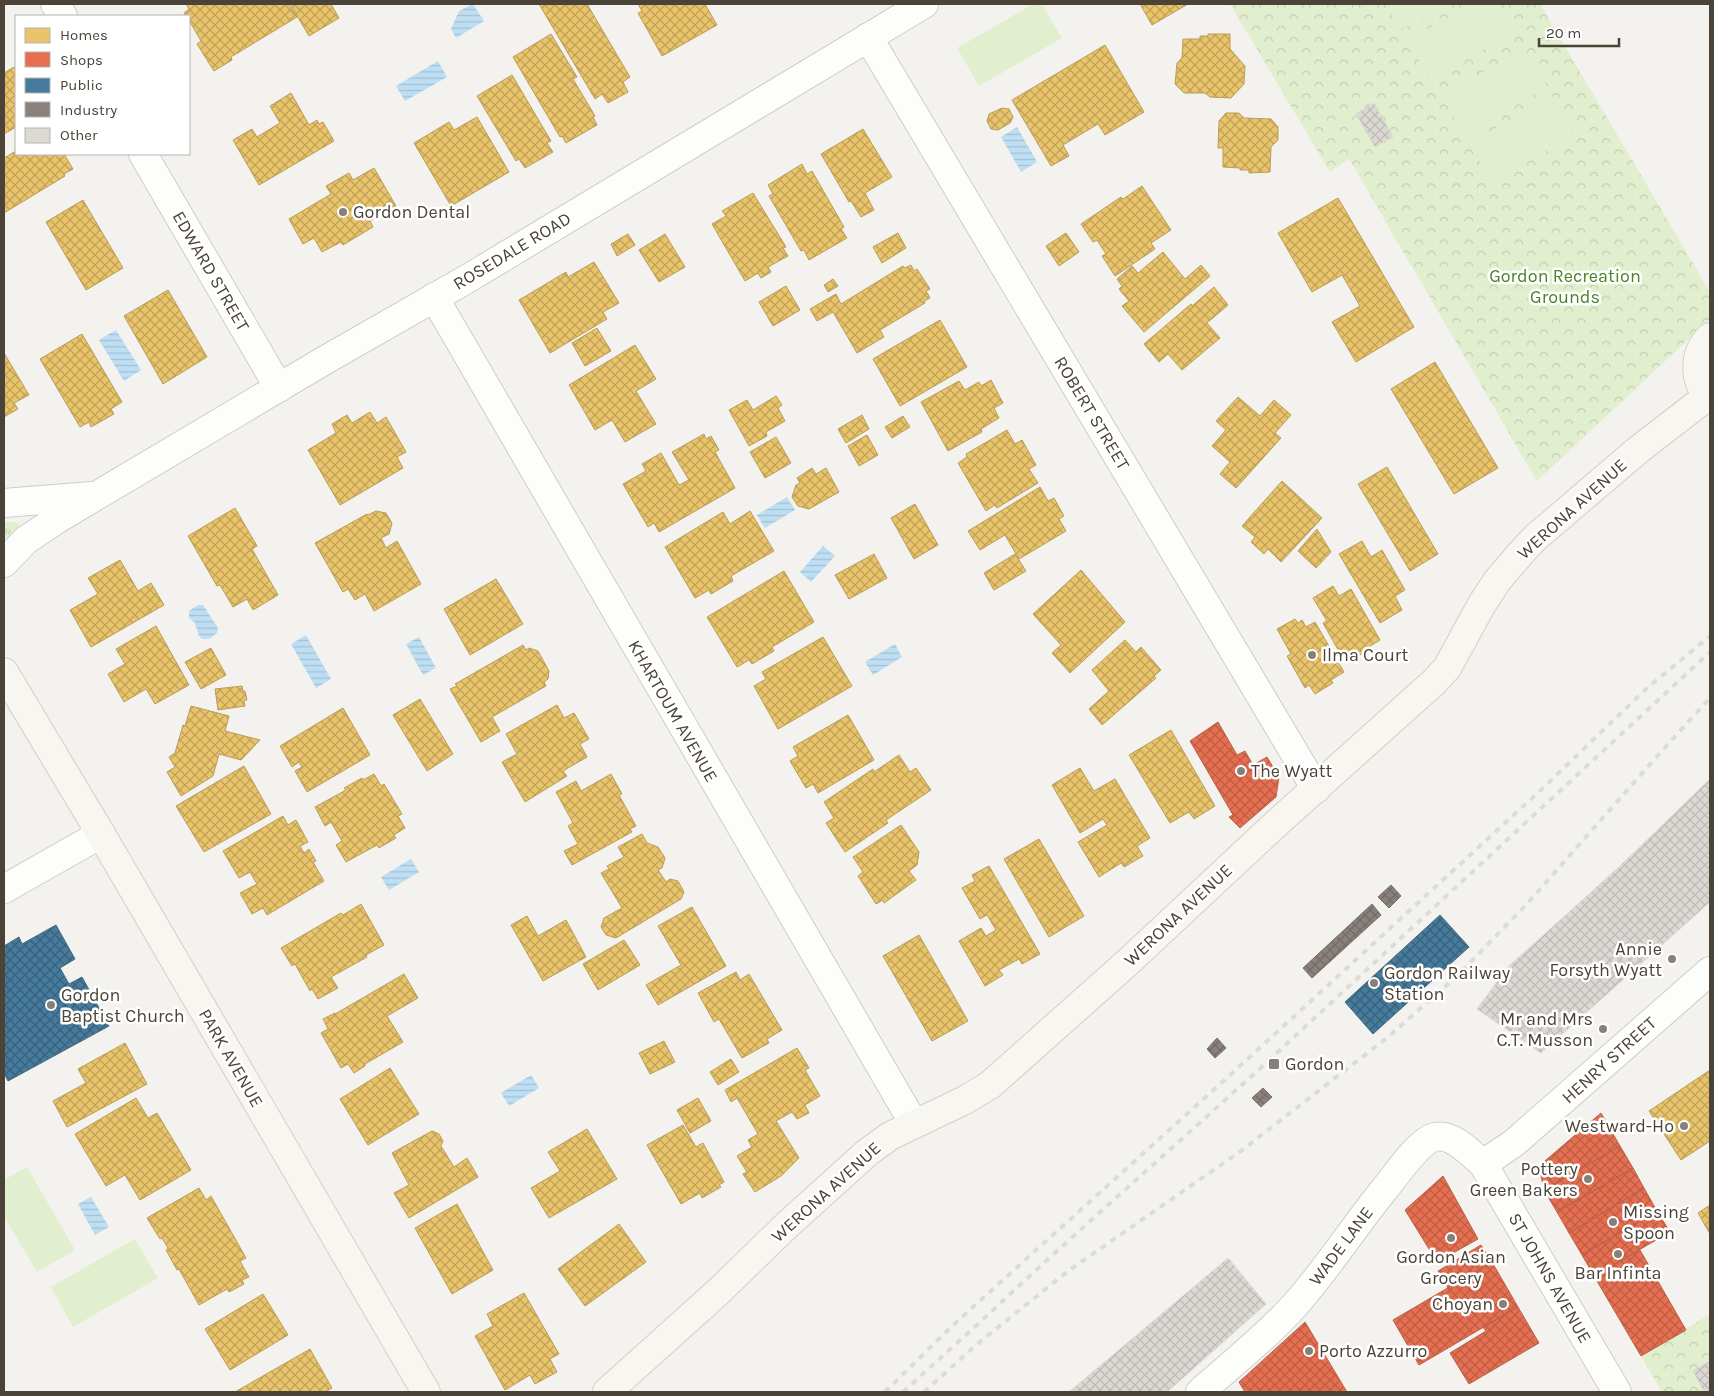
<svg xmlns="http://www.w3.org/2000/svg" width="1714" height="1396" font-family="Karla,sans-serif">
<defs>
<pattern id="grass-tufts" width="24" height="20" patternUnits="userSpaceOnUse" patternTransform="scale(1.25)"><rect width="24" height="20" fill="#e2efce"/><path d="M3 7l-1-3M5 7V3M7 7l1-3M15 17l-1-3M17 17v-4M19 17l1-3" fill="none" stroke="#c3ceb2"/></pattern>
<pattern id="park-crowns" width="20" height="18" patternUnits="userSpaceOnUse" patternTransform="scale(1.25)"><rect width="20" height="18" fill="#e2efce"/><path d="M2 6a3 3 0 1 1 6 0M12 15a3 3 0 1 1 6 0" fill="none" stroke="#c3ceb2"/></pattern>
<pattern id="water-rules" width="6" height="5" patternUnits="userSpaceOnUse" patternTransform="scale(1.25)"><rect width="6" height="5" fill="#bddef3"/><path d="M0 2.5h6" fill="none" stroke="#a4c0d1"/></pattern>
<pattern id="homes-cross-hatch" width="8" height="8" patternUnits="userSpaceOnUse" patternTransform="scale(1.25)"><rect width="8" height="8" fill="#e9c46a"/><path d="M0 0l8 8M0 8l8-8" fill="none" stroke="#bfa158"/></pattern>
<pattern id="shops-cross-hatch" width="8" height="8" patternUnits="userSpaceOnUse" patternTransform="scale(1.25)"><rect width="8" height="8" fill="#e76f51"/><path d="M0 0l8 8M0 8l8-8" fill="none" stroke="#bd5d44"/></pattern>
<pattern id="public-cross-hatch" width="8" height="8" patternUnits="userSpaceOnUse" patternTransform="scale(1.25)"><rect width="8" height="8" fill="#457b9d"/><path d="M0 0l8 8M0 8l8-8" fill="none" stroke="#39617a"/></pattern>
<pattern id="industry-cross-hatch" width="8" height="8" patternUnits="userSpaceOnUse" patternTransform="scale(1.25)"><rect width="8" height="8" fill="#8a817c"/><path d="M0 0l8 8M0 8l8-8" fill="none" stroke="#736b67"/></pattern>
<pattern id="building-cross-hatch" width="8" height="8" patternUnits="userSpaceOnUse" patternTransform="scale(1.25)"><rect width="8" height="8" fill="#dcd9d4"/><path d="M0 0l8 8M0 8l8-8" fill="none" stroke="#bebbb7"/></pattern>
</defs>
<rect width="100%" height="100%" fill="#f3f2ee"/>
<!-- grass -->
<path fill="url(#grass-tufts)" d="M4 522H16L20 525 17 531 4 539Z"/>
<!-- park -->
<path fill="url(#park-crowns)" d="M1230 4H1540L1710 292V319L1537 481 1349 159 1330 172Z
M1710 1314V1361L1693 1371 1704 1392H1662L1641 1356Z"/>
<!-- pitch -->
<path fill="#e2efce" d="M1033 4H1042L1062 38 979 86 957 48Z
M1386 4H1446L1401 30Z
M1471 4H1498L1514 31 1431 80 1408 41Z
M1524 48 1547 86 1465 136 1442 97Z
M1552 95 1575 134 1492 183 1470 144Z
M27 1167 75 1250 37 1272 4 1216V1180Z
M135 1239 158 1278 73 1327 51 1287Z"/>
<!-- water -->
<path fill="url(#water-rules)" d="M473 4 484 21 456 38 451 29 459 11Z
M438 61 447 77 405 101 396 86Z
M1017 127 1037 162 1021 172 1001 137Z
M116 330 141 370 124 381 99 340Z
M787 497 795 510 765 528 757 515Z
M823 546 835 556 811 582 800 572Z
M198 605H203L218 628 217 633 209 639H202L199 636 195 623 189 618V611Z
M306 635 331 679 316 688 291 644Z
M419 637 436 668 423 675 406 644Z
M895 644 902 657 873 675 865 662Z
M411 859 419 872 389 890 381 877Z
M531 1075 539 1088 509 1106 501 1093Z
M91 1197 109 1227 95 1235 78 1204Z"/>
<!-- homes -->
<path fill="url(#homes-cross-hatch)" stroke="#ba9d5b" d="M186 4H288L297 17 231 57 232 60 214 71 197 44 201 41 189 20V16H186L184 13 189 9Z
M290 4H331L339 18 309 36Z
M539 4H569L570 5 573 4H587L630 77 623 82 628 92 608 103 602 94 595 99Z
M638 4H705L717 25 662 56 638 13 642 11Z
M1140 4H1188L1152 25Z
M551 34 577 77 573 79 595 116 593 117 597 125 566 143 562 136 560 137 513 57Z
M1208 34H1230V49L1245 66 1244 84 1231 98 1210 97 1205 93H1184L1175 84 1177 63 1182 58 1183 39H1200V36H1208Z
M1105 45 1144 112 1105 135 1098 124 1063 145 1069 156 1051 166 1012 100Z
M14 67 16 71V127L4 134V73Z
M512 75 551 141 547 143 553 152 525 168 519 159 516 161 477 96Z
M291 93 309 125 317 120 319 124 323 122 334 141 259 185 233 140 252 129 257 137 280 123 270 106Z
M1002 108 1009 109 1013 117 1010 123 998 130 991 129 987 121 989 114Z
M1226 113H1239L1244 118 1271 119 1278 127V140L1271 147 1270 172 1249 173V170H1240V168L1223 167V148H1218L1219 121Z
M477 117 509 172 451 206 414 143 449 122 454 130Z
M863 129 892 177 865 193 874 210 861 217 851 201 849 202 821 154Z
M16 151V154H64L73 169 64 174 65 176 4 213V158Z
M802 164 807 174 812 171 844 227 841 229 847 238 809 260 804 250 801 251 769 196 773 194 768 185Z
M374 168 396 206 370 221 373 227 343 245 341 242 322 252 314 238 303 244 289 219 331 194 326 186 349 173 353 180Z
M1142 186 1171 230 1151 243 1155 249 1115 276 1102 256 1106 254 1097 240 1093 242 1081 224 1121 197 1123 199Z
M753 193 786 247 783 248 788 256 768 267 771 272 761 278 758 273 745 281 712 224 726 216 722 211Z
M1338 198 1414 327 1356 362 1332 322 1360 306 1342 275 1312 292 1278 233Z
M83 200 123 268 86 290 46 222Z
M898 233 906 248 882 263 873 247Z
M1066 233 1079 252 1059 266 1046 246Z
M628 234 635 245 617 256 611 244Z
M665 234 685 267 659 282 639 250Z
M1163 252 1185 279 1201 265 1210 276 1144 332 1122 306 1129 301 1119 289 1122 286 1117 279 1132 266 1138 273Z
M594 262 619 303 603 312 607 319 550 353 519 300 566 272 568 277Z
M911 265 914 271 917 269 930 289 926 291 930 298 924 301 925 303 880 330 884 337 857 353 833 312 817 321 810 309 836 294 841 304 903 266 905 268Z
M833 279 838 286 828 292 824 285Z
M786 286 800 310 773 326 759 302Z
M1214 287 1228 305 1207 323 1220 338 1182 370 1168 354 1159 362 1144 344 1191 304 1192 306Z
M168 290 207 357 163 384 124 316Z
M940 320 967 367 900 406 873 359Z
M597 328 611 351 585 366 572 343Z
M82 334 122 402 111 409 114 414 91 427 89 422 80 427 40 359Z
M635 345 656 379 636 391 656 424 625 442 612 420 595 430 569 385Z
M4 353 29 395 14 403 18 409 4 417Z
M1435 362 1498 468 1454 494 1391 389Z
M991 380 1003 403 994 408 999 418 981 429 982 432 948 451 921 402 959 381 965 390 979 382 981 386Z
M776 396 782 405 778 408 785 421 766 432 767 436 749 446 729 410 747 400 753 410Z
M1238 397 1260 416 1274 400 1291 415 1275 433 1281 438 1236 488 1220 474 1230 462 1212 446 1226 430 1216 421Z
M370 412 377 423 386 417 406 452 397 457 403 468 340 505 308 450 336 433 332 424 347 415 352 423Z
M862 415 869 429 846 443 838 429Z
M903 416 910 427 892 438 885 427Z
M1007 430 1015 444 1022 440 1036 465 1029 469 1038 483 997 508 995 505 986 511 958 463 967 457 966 454Z
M704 434 706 439 711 436 719 450 715 452 735 488 659 532 654 523 648 527 623 484 646 471 642 464 661 453 679 485 689 480 672 452Z
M867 435 878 455 859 466 848 446Z
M776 437 791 463 765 478 750 452Z
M1387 467 1438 554 1410 571 1358 484Z
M812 468 816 474 826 468 839 492 809 509 798 506 792 497 796 485 800 483 797 478Z
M1282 481 1322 518 1281 562 1268 549 1264 554 1251 542 1255 537 1242 526Z
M1040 487 1048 501 1054 498 1064 516 1059 519 1066 531 1019 559 1005 535 980 550 968 531Z
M915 504 938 545 914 559 891 518Z
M235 508 257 546 252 549 278 595 253 610 247 599 233 607 220 585 217 586 188 536Z
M376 511 386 513 392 523 389 534 381 538 386 548 397 541 421 584 374 611 365 594 355 600 348 589 343 592 315 543 367 514 368 515Z
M750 511 774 551 731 576 733 581 711 594 709 590 695 598 665 547 723 512 730 524Z
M1317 529 1331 552 1316 568 1298 551Z
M1362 541 1371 557 1382 550 1405 590 1395 596 1402 610 1380 623 1339 554Z
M874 554 887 578 849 599 835 575Z
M1015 554 1026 571 994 590 984 573Z
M120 560 138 591 151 583 164 605 91 647 70 610 98 594 88 578Z
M1081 570 1125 622 1070 673 1052 653 1061 645 1033 614Z
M784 571 814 622 772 647 774 651 752 664 749 660 737 667 707 617Z
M496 579 523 624 470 655 444 609Z
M1333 586 1339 596 1351 589 1380 640 1367 648 1368 650 1350 661 1346 653 1341 655 1323 623 1327 621 1313 598Z
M1295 619 1298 623 1302 620 1306 627 1315 622 1344 672 1331 680 1333 683 1315 694 1309 685 1305 688 1287 656 1291 654 1277 629Z
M156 626 189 685 155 704 146 689 124 702 108 674 125 664 116 649Z
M823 637 852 686 778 729 754 686 766 679 762 672Z
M1125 640 1136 652 1141 647 1161 670 1154 676 1156 678 1102 725 1089 709 1109 691 1092 670Z
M523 645 526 650 529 648 538 651 549 671 548 679 544 682 546 686 492 717 500 731 481 742 450 689 457 686 455 684Z
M211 648 226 675 201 689 185 662Z
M242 686 243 691H245L247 700H244L245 706 218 710 215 689Z
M420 699 453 754 427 771 393 715Z
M557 705 564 718 574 713 589 739 580 744 587 757 563 771 567 776 525 802 502 762 517 754 506 734Z
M191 706 229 716 225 731 260 740 241 760 219 754 213 776 181 796 167 772 175 767 169 757 175 753 183 725 185 726Z
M343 708 370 755 307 792 295 771 302 767 299 762 292 767 280 746Z
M848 715 874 760 818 793 813 784 806 788 790 761 798 756 793 747Z
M1171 730 1215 806 1194 819 1189 812 1170 823 1129 755Z
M899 755 910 772 916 768 931 790 886 820 888 823 845 852 826 823 834 818 824 802 873 769 874 772Z
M244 766 271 814 204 852 176 806Z
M1080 768 1094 791 1115 779 1150 838 1137 846 1143 856 1124 867 1121 863 1099 877 1078 842 1107 825 1103 819 1080 833 1052 785Z
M374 774 381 786 384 784 402 814 398 816 405 828 394 835 396 838 379 848 377 845 346 862 336 845 342 841 331 822 325 826 315 807 346 790 344 788 362 778 363 780Z
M611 774 622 794 619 795 636 826 630 829 632 832 572 865 564 851 578 844 568 826 573 823 556 792 576 781 581 791Z
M283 816 288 825 296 820 308 842 300 846 304 853 309 849 316 861 313 862 324 881 267 915 263 908 252 914 240 893 257 884 250 872 239 878 223 851Z
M901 825 919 852 917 865 909 871 916 880 884 903 883 900 876 904 858 876 863 872 853 857Z
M642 834 647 843 658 847 665 858 662 868 658 870 666 882 670 879 678 881 684 892 681 899 616 938 606 935 601 927 604 918 622 908 601 873 609 869 607 866 624 857 618 847Z
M1039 839 1084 916 1049 937 1004 859Z
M989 866 1040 954 1022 964 1019 959 999 970 1003 975 985 986 959 941 981 928 986 936 996 930 987 915 980 919 962 888 975 881 972 875Z
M361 904 384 945 366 955 367 957 331 977 338 988 318 999 312 989 310 991 295 964 292 966 281 948 341 913 343 915Z
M692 907 726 966 658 1005 646 985 681 965 658 926Z
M527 916 538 936 566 920 586 957 543 981 511 925Z
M919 935 968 1021 932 1041 883 956Z
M624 940 640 965 598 990 583 964Z
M736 972 740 980 749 974 782 1030 767 1039 769 1043 742 1058 719 1019 714 1022 698 993Z
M404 974 418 998 387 1016 403 1042 365 1064V1066L354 1073 348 1064 341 1068 321 1033 328 1029 323 1019 335 1013V1014Z
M664 1041 675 1062 650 1074 639 1053Z
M125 1043 147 1084 67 1127 53 1101 86 1083 78 1069Z
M797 1048 809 1068 805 1070 820 1096 805 1105 809 1113 797 1119 792 1112 776 1121 799 1158 781 1176 755 1192 743 1174 747 1172 737 1156 752 1147 748 1140 758 1134 737 1098 731 1102 725 1090Z
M731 1059 739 1072 718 1085 710 1072Z
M390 1068 419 1114 368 1145 340 1099Z
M1710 1070V1141L1681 1160 1649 1111Z
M136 1098 148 1118 157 1113 191 1170 140 1200 125 1175 106 1186 75 1134Z
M698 1098 711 1121 690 1133 677 1110Z
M683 1125 696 1147 703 1143 724 1182 719 1185 721 1187 702 1198 700 1193 681 1204 647 1145Z
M587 1129 617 1179 549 1218 531 1188 560 1171 548 1152Z
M432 1131 439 1134 443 1141 441 1146 454 1167 467 1158 478 1177 409 1218 394 1193 409 1185 392 1153Z
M199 1188 206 1200 211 1196 246 1258 240 1261 249 1277 242 1280 244 1284 229 1292 227 1289 199 1305 179 1269 177 1270 166 1250 168 1248 162 1238 160 1239 147 1218Z
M457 1204 493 1270 452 1294 415 1228Z
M1710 1205V1234L1698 1213Z
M619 1224 646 1262 585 1306 558 1269Z
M524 1293 559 1354 550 1359 557 1372 535 1384 530 1375 505 1390 475 1336 493 1326 487 1314Z
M263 1294 288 1335 230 1370 205 1329Z
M310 1349 332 1388 325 1392H235Z"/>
<!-- shops -->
<path fill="url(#shops-cross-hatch)" stroke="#b8624a" d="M1218 722 1237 755 1245 751 1253 765 1267 757 1279 777 1276 797 1240 828 1229 817 1233 815 1190 741Z
M1601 1113 1620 1146 1544 1190 1539 1166Z
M1620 1146 1633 1168 1557 1212 1544 1190Z
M1633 1168 1644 1188 1569 1233 1557 1212Z
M1443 1176 1478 1239 1437 1262 1405 1210Z
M1644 1188 1657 1211 1582 1255 1569 1233Z
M1657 1211 1670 1232 1594 1276 1582 1255Z
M1481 1245 1492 1262 1448 1288 1438 1271Z
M1640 1250 1686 1330 1641 1356 1594 1276Z
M1492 1262 1518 1307 1419 1365 1393 1320Z
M1518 1307 1539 1343 1469 1384 1450 1353 1486 1331 1483 1327Z
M1305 1322 1347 1392H1245L1239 1382Z"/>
<!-- public -->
<path fill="url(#public-cross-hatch)" stroke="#476a7f" d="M1440 915 1469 947 1373 1034 1345 1002Z
M56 925 75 959 60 968 69 984 82 977 109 1026 8 1081 4 1073V946L19 937 22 944Z"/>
<!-- industry -->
<path fill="url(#industry-cross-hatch)" stroke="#776e68" d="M1391 885 1401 896 1389 908 1378 897Z
M1372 904 1381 915 1312 978 1303 968Z
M1217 1038 1226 1048 1215 1058 1207 1049Z
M1263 1088 1272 1097 1261 1107 1252 1098Z"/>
<!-- building -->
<path fill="url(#building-cross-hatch)" stroke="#dcd9d4" d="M1374 103 1393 137 1375 147 1356 114Z
M1710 779V902L1541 1053 1477 1009 1508 967 1619 867Z
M1228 1258 1266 1304 1167 1392H1069Z
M1710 1361V1391L1704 1392 1693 1371Z"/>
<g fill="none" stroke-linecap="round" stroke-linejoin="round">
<!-- street casing -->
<g stroke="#cfcdc8" stroke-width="30">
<path id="street" d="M55 4 63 16
M868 37 1316 789
M143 154 279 388
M434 297 914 1124
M4 503 91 496
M4 563 26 540 59 518 327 359 467 279 924 4
M4 889 101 834
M1483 1164 1514 1143 1710 971
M1200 1392C1232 1364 1266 1337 1295 1305 1327 1269 1353 1228 1383 1191 1395 1177 1418 1141 1435 1137 1453 1133 1471 1154 1483 1164L1617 1392"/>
</g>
<!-- secondary casing -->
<g stroke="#d3cfc5" stroke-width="30">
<path id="secondary" d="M1710 337C1693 354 1693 381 1710 398
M4 672 101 834 426 1392
M607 1392 717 1293 786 1226 868 1152 890 1136 965 1100 990 1085 1128 962 1278 822 1433 683 1447 668 1482 604 1497 581 1520 554 1535 538 1638 450 1708 396"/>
</g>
<!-- street -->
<use href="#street" stroke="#fdfdfc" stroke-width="28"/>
<!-- secondary -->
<use href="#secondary" stroke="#f7f6f1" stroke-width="28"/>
<!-- rail -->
<path stroke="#dbdbda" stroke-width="4" stroke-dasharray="6 6" stroke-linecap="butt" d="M885 1392 952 1326 1240 1066 1542 789 1646 689 1710 636
M903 1392 979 1323 1048 1259 1253 1075 1710 652
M924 1392 975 1346 1068 1271 1241 1151 1388 1037 1456 977 1525 906 1660 753 1710 698"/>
</g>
<!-- markers -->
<g fill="#868078" stroke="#fff" stroke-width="2">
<circle cx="343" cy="212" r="5"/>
<circle cx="1312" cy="655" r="5"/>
<circle cx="1241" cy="771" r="5"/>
<circle cx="1672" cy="959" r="5"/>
<circle cx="1374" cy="983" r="5"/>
<circle cx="51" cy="1005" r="5"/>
<circle cx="1603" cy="1029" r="5"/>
<rect x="1268" y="1058" width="12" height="12" rx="2.5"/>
<circle cx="1684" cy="1126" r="5"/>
<circle cx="1588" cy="1179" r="5"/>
<circle cx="1613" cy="1222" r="5"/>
<circle cx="1451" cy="1238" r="5"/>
<circle cx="1618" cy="1254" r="5"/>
<circle cx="1503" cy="1304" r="5"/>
<circle cx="1309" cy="1351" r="5"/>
</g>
<g text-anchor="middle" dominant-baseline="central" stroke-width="5" stroke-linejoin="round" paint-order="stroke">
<!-- poi labels -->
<g font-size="18" fill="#4b4338" stroke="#fff" text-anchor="start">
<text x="353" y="212">Gordon Dental</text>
<text x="1322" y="655">Ilma Court</text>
<text x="1251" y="771">The Wyatt</text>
<text x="1662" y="949" text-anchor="end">Annie<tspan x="1662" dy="21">Forsyth Wyatt</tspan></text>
<text x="1384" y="973">Gordon Railway<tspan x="1384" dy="21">Station</tspan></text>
<text x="61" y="995">Gordon<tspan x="61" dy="21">Baptist Church</tspan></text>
<text x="1593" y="1019" text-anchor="end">Mr and Mrs<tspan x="1593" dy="21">C.T. Musson</tspan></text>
<text x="1285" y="1064">Gordon</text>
<text x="1674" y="1126" text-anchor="end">Westward-Ho</text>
<text x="1578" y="1169" text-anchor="end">Pottery<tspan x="1578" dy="21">Green Bakers</tspan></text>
<text x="1623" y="1212">Missing<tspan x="1623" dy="21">Spoon</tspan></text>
<text x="1451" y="1257" text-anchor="middle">Gordon Asian<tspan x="1451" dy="21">Grocery</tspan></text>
<text x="1618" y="1273" text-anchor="middle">Bar Infinta</text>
<text x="1493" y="1304" text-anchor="end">Choyan</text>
<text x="1319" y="1351">Porto Azzurro</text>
</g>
<!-- street labels -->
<g font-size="18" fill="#4b4338" stroke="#fff">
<text transform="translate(512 251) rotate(-31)">ROSEDALE ROAD</text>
<text transform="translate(211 271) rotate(60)">EDWARD STREET</text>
<text transform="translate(1092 413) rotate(59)">ROBERT STREET</text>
<text transform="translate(1572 509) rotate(-42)">WERONA AVENUE</text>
<text transform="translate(673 711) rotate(60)">KHARTOUM AVENUE</text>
<text transform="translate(1178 915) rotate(-43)">WERONA AVENUE</text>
<text transform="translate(231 1058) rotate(60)">PARK AVENUE</text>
<text transform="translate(1609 1060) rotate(-42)">HENRY STREET</text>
<text transform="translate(826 1192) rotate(-42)">WERONA AVENUE</text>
<text transform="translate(1341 1246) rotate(-53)">WADE LANE</text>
<text transform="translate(1550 1278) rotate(60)">ST JOHNS AVENUE</text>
</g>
<!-- park labels -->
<g font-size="18" fill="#4c8227" stroke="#fff">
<text x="1565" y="276">Gordon Recreation<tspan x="1565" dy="21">Grounds</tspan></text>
</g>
</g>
<!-- border -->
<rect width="1714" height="1396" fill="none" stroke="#4b4338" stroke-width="10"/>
<!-- legend -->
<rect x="15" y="15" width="175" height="140" fill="#ffffff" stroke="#b7b4af"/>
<rect x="25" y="28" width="25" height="15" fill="#e9c46a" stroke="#b7b4af"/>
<text x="60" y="40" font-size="15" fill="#4b4338">Homes</text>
<rect x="25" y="52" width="25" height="15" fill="#e76f51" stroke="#b7b4af"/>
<text x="60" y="65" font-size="15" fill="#4b4338">Shops</text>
<rect x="25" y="78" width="25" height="15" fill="#457b9d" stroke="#b7b4af"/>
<text x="60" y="90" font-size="15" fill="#4b4338">Public</text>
<rect x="25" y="102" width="25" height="15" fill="#8a817c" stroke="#b7b4af"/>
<text x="60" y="115" font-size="15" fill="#4b4338">Industry</text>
<rect x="25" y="128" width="25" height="15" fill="#dcd9d4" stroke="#b7b4af"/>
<text x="60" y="140" font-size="15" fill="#4b4338">Other</text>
<!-- scale -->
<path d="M1539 38v8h80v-8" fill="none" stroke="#4b4338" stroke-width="2.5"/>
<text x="1546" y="38" font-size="15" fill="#4b4338" stroke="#ffffff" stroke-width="4" paint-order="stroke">20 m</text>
</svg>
